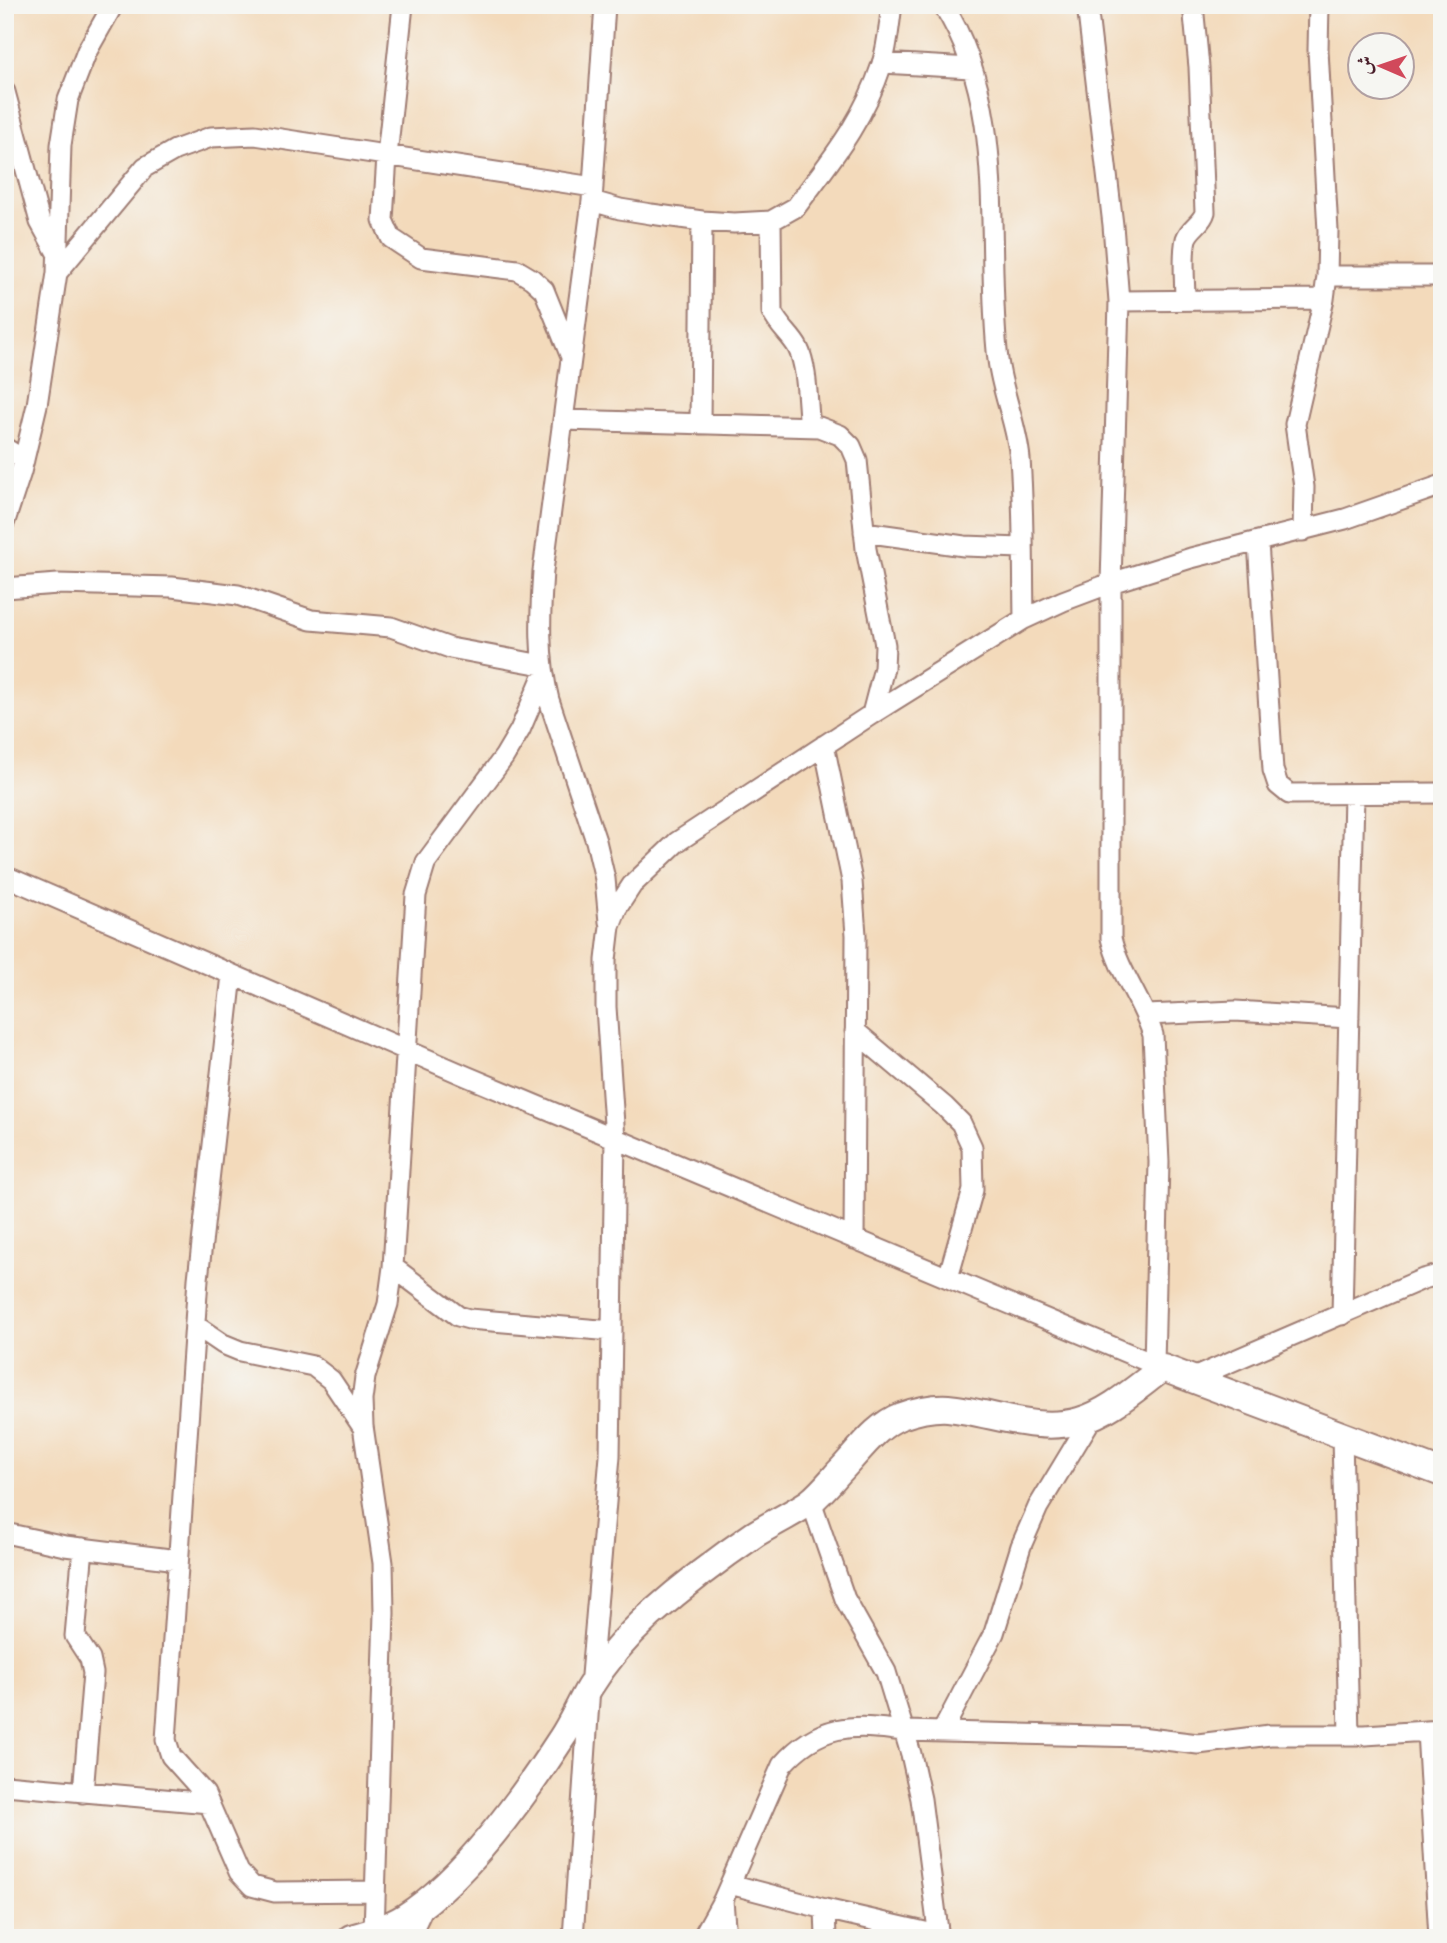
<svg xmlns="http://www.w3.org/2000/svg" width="1447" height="1943" font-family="Cardo,Amiri,serif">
<rect width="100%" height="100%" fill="#f6f6f2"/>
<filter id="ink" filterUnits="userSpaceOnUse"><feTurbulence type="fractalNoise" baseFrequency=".0143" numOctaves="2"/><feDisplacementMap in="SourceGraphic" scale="14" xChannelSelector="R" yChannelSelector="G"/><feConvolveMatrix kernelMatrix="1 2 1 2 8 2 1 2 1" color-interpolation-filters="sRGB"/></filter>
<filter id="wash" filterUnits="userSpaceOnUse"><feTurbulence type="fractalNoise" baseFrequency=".00686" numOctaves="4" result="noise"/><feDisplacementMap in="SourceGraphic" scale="28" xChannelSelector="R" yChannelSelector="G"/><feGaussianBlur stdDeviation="1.57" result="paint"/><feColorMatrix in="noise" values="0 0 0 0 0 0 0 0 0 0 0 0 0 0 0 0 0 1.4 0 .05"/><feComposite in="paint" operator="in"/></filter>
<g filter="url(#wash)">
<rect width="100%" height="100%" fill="#f3dabb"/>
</g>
<g filter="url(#ink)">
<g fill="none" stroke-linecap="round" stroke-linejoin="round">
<!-- street casing -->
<g stroke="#9e7c73" stroke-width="23">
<path id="street" d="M403 5 387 156 383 220 391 238 421 258 517 270 532 279 544 290 571 357
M605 5 592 201 543 571C540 615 538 657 549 700L596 841 605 879 609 922
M943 5C1010 109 984 244 998 360 1002 393 1017 425 1020 459 1024 511 1023 565 1024 619
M1087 5 1113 225 1119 301 1111 583V938C1119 973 1143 1001 1153 1035L1159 1162 1154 1364
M882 63 971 68
M5 92 40 222 57 253
M592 201 620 209 651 214 702 221 734 223 771 221 796 207C831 160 863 122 882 64 888 45 889 25 892 5
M771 221 772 312C779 327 791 335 798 348 808 368 807 405 810 427
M57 273 145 167 175 150 211 137 255 135 593 187
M1327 276H1442
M1185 300C1185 283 1182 255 1186 239 1190 227 1202 224 1205 212L1199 67 1193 5
M1119 301 1324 299
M564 420 819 427 840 435 851 446 857 460 866 549 885 645 884 668 872 714
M700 424 702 221
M5 448 24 460
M5 521 21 472 37 405 57 273 61 145 68 100 87 51 113 5
M1303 531 1304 487 1295 424 1324 299 1327 276 1328 231 1318 50 1319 5
M864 532 964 546 1022 548
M1258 542 1273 770 1278 785 1289 794 1442 793
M5 588 58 584 172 587 238 595 311 620 391 627 450 648 542 665
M824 745 852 881 856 935 854 1239
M5 876 466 1076 1163 1368
M232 975 198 1279 166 1740 171 1756 205 1794 239 1872 252 1886 275 1892 375 1891
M1147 1015 1235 1011 1349 1018
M855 1031 944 1106 961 1123 972 1147 973 1190 948 1278
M393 1267 458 1316 469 1319 612 1331
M1342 1315 1354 794
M195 1325 223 1344 240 1351 313 1366 331 1380 362 1426
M1191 1379 1423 1279 1442 1274
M1342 1436 1349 1735
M811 1501 845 1599 886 1672 911 1754 921 1799 939 1938
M5 1533 65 1546 178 1560
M1427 1731 1439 1938
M942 1732 994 1633 1021 1546 1038 1507 1093 1416
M5 1785 209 1803
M83 1793 93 1673 90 1659 75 1636 83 1548
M730 1884 825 1909 938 1935
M723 1900 726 1938
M825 1909 826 1938
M374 1932 384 1613 383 1563 363 1426 362 1400 365 1377 388 1304 393 1267 416 895 426 862 504 757 520 730 543 676
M409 1938 425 1904
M573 1938 590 1687 610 1456 615 1139 606 1007V960L610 926 617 908 632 885 677 842 872 714 1024 619 1063 601 1111 583 1191 558 1345 519 1442 485
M702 1938 723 1900 782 1765C819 1723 852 1724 904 1731L1140 1737 1198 1744 1270 1735H1365L1442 1730"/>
</g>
<!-- secondary casing -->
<g stroke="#9e7c73" stroke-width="30">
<path id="secondary" d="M351 1938C370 1933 389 1927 405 1917 463 1881 524 1796 561 1739 572 1723 579 1705 589 1688 605 1662 628 1635 650 1615 683 1586 718 1559 755 1534 773 1523 792 1514 810 1502 820 1494 830 1482 839 1472 857 1454 876 1425 901 1416 916 1411 933 1407 948 1408 991 1412 1035 1433 1079 1421 1110 1412 1137 1387 1163 1368L1442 1473"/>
</g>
<!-- street -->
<use href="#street" stroke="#fff" stroke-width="19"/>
<!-- secondary -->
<use href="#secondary" stroke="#fff" stroke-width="26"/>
</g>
</g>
<!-- margin -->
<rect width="1447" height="1943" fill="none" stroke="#f6f6f2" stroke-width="28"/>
<!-- north arrow -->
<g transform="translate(1381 66) rotate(272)"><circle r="33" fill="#f6f6f2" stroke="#b1a0a2" stroke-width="2"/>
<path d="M0-5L12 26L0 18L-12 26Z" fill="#d1495b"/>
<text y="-10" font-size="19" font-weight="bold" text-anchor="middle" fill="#4a1f2b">ش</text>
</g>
</svg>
